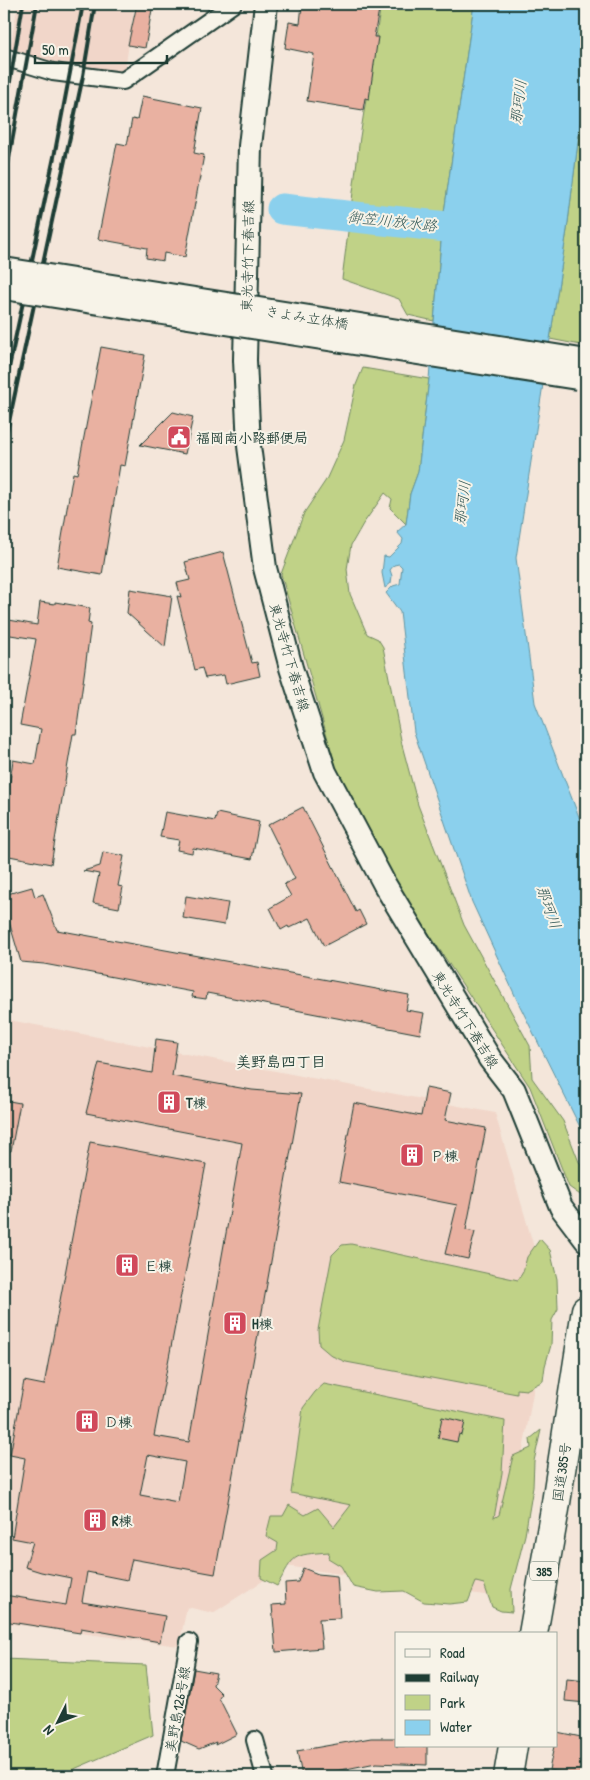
<svg xmlns="http://www.w3.org/2000/svg" width="590" height="1780" font-family="'Patrick Hand','Klee One',sans-serif">
<rect width="100%" height="100%" fill="#f4e6da"/>
<filter id="ink" filterUnits="userSpaceOnUse"><feTurbulence type="fractalNoise" baseFrequency=".02" numOctaves="2"/><feDisplacementMap in="SourceGraphic" scale="10" xChannelSelector="R" yChannelSelector="G"/><feConvolveMatrix kernelMatrix="1 2 1 2 8 2 1 2 1" color-interpolation-filters="sRGB"/></filter>
<g filter="url(#ink)">
<!-- built -->
<path fill="#f1d6c9" d="M18 4H135L125 70 117 72 9 55Z
M4 1019 495 1113 549 1299 498 1597 286 1566 213 1613 187 1607 179 1646 4 1623Z"/>
<!-- green -->
<path fill="#c0d287" stroke="#70885e" d="M381 4H474L443 220 434 321 408 315 399 299 342 279 360 137Z
M586 78V346L550 339 567 230Z
M363 368 429 379 418 472 410 494 406 524 390 508 392 499 385 493 363 524 351 545 347 569 350 594 367 634 378 639 383 647 402 745 418 805 464 925 530 1046 532 1078 563 1121 579 1162 586 1169V1199L569 1187 530 1087 405 897 337 771 281 574 304 513 326 480 344 440 356 385Z
M540 1239 550 1250 557 1279 558 1309 552 1320 551 1345 545 1366 543 1381 526 1390 517 1389V1394L346 1362 332 1356 319 1345 318 1330 332 1255 342 1245 351 1244 518 1280 523 1272 527 1257Z
M324 1384 505 1421 502 1473 494 1518 499 1515 513 1456 531 1448 530 1439 541 1430 534 1461 533 1487 525 1535 511 1589 512 1612 501 1611 492 1607 484 1584 476 1582 468 1602 449 1604 424 1602 404 1591 378 1592 353 1587 341 1566 328 1558 329 1552C291 1555 295 1554 277 1586L261 1578 262 1560 277 1550 278 1543 266 1536 271 1516H283L289 1505 305 1515 318 1508 334 1527 351 1505 291 1493 303 1408 315 1392Z
M4 1659 146 1665 153 1735 58 1776H4Z"/>
<!-- water -->
<path fill="#8bd0ed" stroke="#6095a3" d="M474 4H586V78L567 230 516 558 535 703 586 835V1139L518 1002 472 902 414 732 400 612 386 593 393 586 400 584 402 567 399 564 394 565 390 570 392 576 391 583 385 588 382 573 384 556 389 557 402 544 403 539 397 532 406 524 410 494 418 472 429 379 443 220Z"/>
<g fill="none" stroke-linecap="round" stroke-linejoin="round">
<!-- river -->
<path stroke="#8bd0ed" stroke-width="31" d="M282 209 484 231"/>
</g>
<!-- building -->
<path fill="#e9b1a1" stroke="#1f3d34" fill-rule="evenodd" d="M137 4H153L145 48 128 45Z
M302 4 340 8 341 4H380L374 37H378L369 99 365 98 363 110 307 101 314 54 285 48 289 22 300 24Z
M142 96 202 108 194 153 204 155 185 257 164 253 163 261 146 258 147 248 98 239 117 143 127 145 132 119 137 120Z
M101 347 145 355 125 466 120 465 102 575 57 567 73 473 77 474Z
M173 412 193 417 185 454 140 445Z
M223 552 252 663 257 662 260 676 226 684 224 675 205 678 202 668 195 670 177 596 181 597 177 583 190 580 185 562Z
M130 589 172 596 165 647 127 613Z
M40 602 55 604V602L90 608 88 623 91 624 76 734H73L51 864 4 855V822L13 760 35 764 41 729 20 725 36 639 4 634 9 620 37 625Z
M303 807 356 912 359 910 366 924 324 946 310 918 289 928 288 926 281 930 270 908 291 896 284 884 295 879 268 825Z
M165 812 215 821 217 813 259 822 252 859 193 848 192 853 177 850 179 840 160 837Z
M103 852 124 856 118 886 123 887 119 908 93 903 99 874 83 871 100 866Z
M32 887 35 897 43 894 57 930 409 995 406 1010 424 1013 420 1034 207 993 206 999 192 997 193 992 44 964 21 962 4 905V895Z
M186 896 228 903 224 925 183 918Z
M156 1039 177 1042 172 1076 252 1090 301 1094 215 1574 132 1559 127 1580 87 1572 82 1602 165 1616 160 1642 81 1628 80 1633 4 1621V1595L66 1605 71 1578 41 1572 25 1567 33 1542 12 1538 25 1458 10 1455 24 1381 44 1385 90 1142 206 1164 154 1436 189 1442 242 1143 86 1113 99 1063 152 1073ZM148 1455 185 1462 178 1502 140 1495Z
M426 1088 451 1093 445 1120 486 1128 466 1230 475 1232 468 1259 445 1254 457 1205 339 1182 354 1103 421 1116Z
M4 1100 20 1103 11 1151H4Z
M442 1417 465 1422 462 1435 459 1434 457 1442 438 1438Z
M303 1568 318 1574 337 1576 340 1618 319 1619 322 1648 276 1652 272 1605 286 1604 285 1583 298 1582Z
M194 1669 216 1673 213 1685 222 1694 219 1698 237 1734 215 1745 216 1742 199 1749 181 1741Z
M567 1679 586 1681V1703L565 1701Z
M557 1732 586 1738V1776L549 1770 554 1746H556Z
M371 1738H396V1746H427V1765L376 1763 311 1776H302L297 1751Z"/>
<g fill="none" stroke-linecap="round" stroke-linejoin="round">
<!-- street casing -->
<g stroke="#1f3d34" stroke-width="20">
<path id="street" d="M4 57 53 72 123 81 233 4
M255 1740 265 1776
M165 1776 189 1642"/>
</g>
<!-- secondary casing -->
<g stroke="#1f3d34" stroke-width="26">
<path id="secondary" d="M266 4 250 146 245 360 249 446 265 568 291 668 325 772 385 885 490 1059 514 1090 561 1207 586 1240"/>
</g>
<!-- highway casing -->
<g stroke="#1f3d34" stroke-width="31">
<path id="highway" d="M533 1634 555 1509 586 1310
M508 1776 513 1746"/>
</g>
<!-- street -->
<use href="#street" stroke="#f7f3e8" stroke-width="16"/>
<!-- secondary -->
<use href="#secondary" stroke="#f7f3e8" stroke-width="22"/>
<!-- highway -->
<use href="#highway" stroke="#f7f3e8" stroke-width="28"/>
<!-- rail -->
<path stroke="#1f3d34" stroke-width="4" d="M4 117 23 4
M4 186 37 4
M4 391 54 157 83 4
M4 445 83 76 95 4"/>
<!-- secondary-bridge casing -->
<g stroke="#1f3d34" stroke-width="26" stroke-linecap="butt">
<path id="secondary-bridge" d="M4 269 581 360
M4 288 577 378"/>
</g>
<!-- secondary-bridge -->
<use href="#secondary-bridge" stroke="#f7f3e8" stroke-width="22"/>
</g>
</g>
<!-- icons -->
<defs>
<g id="civic-square" transform="scale(1.25)"><rect x="-9" y="-9" width="18" height="18" rx="4" fill="#d1495b" stroke="#f7f3e8"/><path d="M-.6-6.5H3V-4.5H.6V-3L4-1V1h2V6H-6V1h2V-1L-.6-3ZM-1.2 2.5V6h2.4V2.5Z" fill="#fff"/></g>
<g id="building-square" transform="scale(1.25)"><rect x="-9" y="-9" width="18" height="18" rx="4" fill="#d1495b" stroke="#f7f3e8"/><path d="M-4-6H4V6H1V3H-1V6H-4ZM-2.5-4.3h1.7v1.8h-1.7ZM.8-4.3h1.7v1.8H.8ZM-2.5-1h1.7V.8h-1.7ZM.8-1h1.7V.8H.8Z" fill="#fff"/></g>
</defs>
<g fill-rule="evenodd">
<use href="#civic-square" x="179" y="437"/>
<use href="#building-square" x="169" y="1102"/>
<use href="#building-square" x="412" y="1155"/>
<use href="#building-square" x="127" y="1265"/>
<use href="#building-square" x="235" y="1323"/>
<use href="#building-square" x="87" y="1421"/>
<use href="#building-square" x="95" y="1520"/>
</g>
<g text-anchor="middle" dominant-baseline="central" stroke-width="4" stroke-linejoin="round" paint-order="stroke">
<!-- shield labels -->
<rect fill="#f7f3e8" stroke="#60746a" stroke-width="1" x="530" y="1561.5" width="28" height="19" rx="4"/>
<g font-size="12" font-weight="bold" fill="#1f3d34">
<text x="544" y="1571">385</text>
</g>
<!-- street labels -->
<g font-size="14" fill="#1f3d34" stroke="#f7f3e8">
<text transform="translate(247 256) rotate(-89)">東光寺竹下春吉線</text>
<text transform="translate(307 317) rotate(9)">きよみ立体橋</text>
<text transform="translate(290 657) rotate(74)">東光寺竹下春吉線</text>
<text transform="translate(466 1019) rotate(58)">東光寺竹下春吉線</text>
<text transform="translate(561 1472) rotate(-82)">国道385号</text>
<text transform="translate(177 1709) rotate(-80)">美野島126号線</text>
</g>
<!-- poi labels -->
<g font-size="14" font-weight="bold" fill="#1f3d34" stroke="#f7f3e8" text-anchor="start">
<text x="196" y="437">福岡南小路郵便局</text>
<text x="186" y="1102">T棟</text>
<text x="430" y="1155">Ｐ棟</text>
<text x="144" y="1265">Ｅ棟</text>
<text x="252" y="1323">H棟</text>
<text x="104" y="1421">Ｄ棟</text>
<text x="112" y="1520">R棟</text>
</g>
<!-- water labels -->
<g font-size="15" font-style="italic" fill="#355a59" stroke="#f7f3e8">
<text transform="translate(518 102) rotate(-83)">那珂川</text>
<text transform="translate(392 221) rotate(6)">御笠川放水路</text>
<text transform="translate(462 503) rotate(-83)">那珂川</text>
<text transform="translate(549 907) rotate(70)">那珂川</text>
</g>
<!-- neighbourhood labels -->
<g font-size="15" font-weight="bold" fill="#1f3d34" stroke="#f7f3e8">
<text x="281" y="1061">美野島四丁目</text>
</g>
</g>
<!-- margin -->
<rect width="590" height="1780" fill="none" stroke="#f7f3e8" stroke-width="20"/>
<rect x="10" y="10" width="570" height="1760" fill="none" stroke="#1f3d34" stroke-width="2" filter="url(#ink)"/>
<!-- legend -->
<rect x="395" y="1632" width="162" height="115" fill="#f7f3e8" stroke="#a1aaa0"/>
<rect x="405" y="1649" width="25" height="8" fill="#f7f3e8" stroke="#a1aaa0"/>
<text x="440" y="1658" font-size="15" fill="#1f3d34">Road</text>
<rect x="405" y="1674" width="25" height="8" fill="#1f3d34" stroke="#a1aaa0"/>
<text x="440" y="1682" font-size="15" fill="#1f3d34">Railway</text>
<rect x="405" y="1695" width="25" height="15" fill="#c0d287" stroke="#a1aaa0"/>
<text x="440" y="1708" font-size="15" fill="#1f3d34">Park</text>
<rect x="405" y="1720" width="25" height="15" fill="#8bd0ed" stroke="#a1aaa0"/>
<text x="440" y="1732" font-size="15" fill="#1f3d34">Water</text>
<!-- north arrow -->
<g transform="translate(58 1722) rotate(228)" stroke="#f7f3e8" stroke-width="4" paint-order="stroke">
<path d="M0-4L9 19L0 12L-9 19Z" fill="#1f3d34"/>
<text y="-8" font-size="14" font-weight="bold" text-anchor="middle" fill="#1f3d34">N</text>
</g>
<!-- scale -->
<path d="M35 55v8h132v-8" fill="none" stroke="#1f3d34" stroke-width="2.5"/>
<text x="42" y="55" font-size="15" fill="#1f3d34" stroke="#f7f3e8" stroke-width="4" paint-order="stroke">50 m</text>
</svg>
